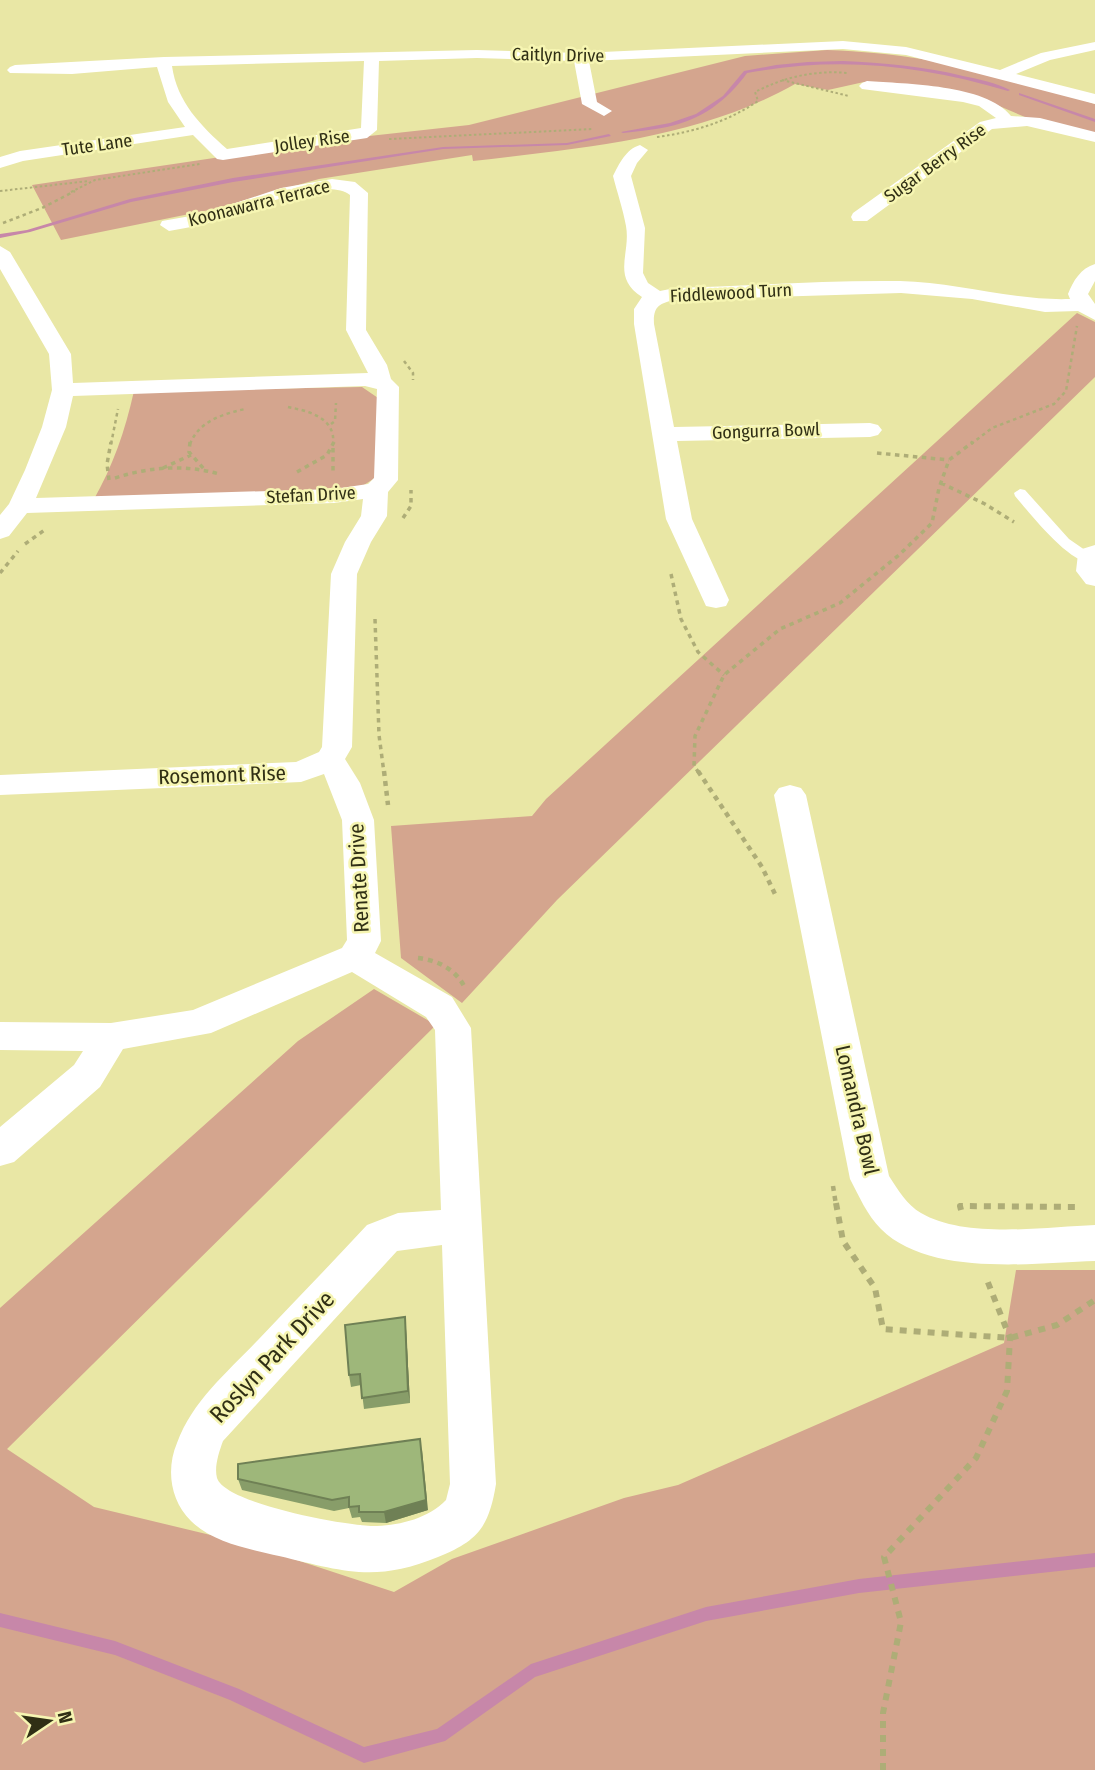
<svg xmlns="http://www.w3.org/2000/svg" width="1095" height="1770" font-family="'Fira Sans Condensed',sans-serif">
<rect width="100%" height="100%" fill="#e9e7a5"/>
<!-- green -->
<path fill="#d4a58e" d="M827 50C923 53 1004 74 1095 104V134L1032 120 978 97 884 83 864 82 828 90 795 84C698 139 582 148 473 161L472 155 319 179 214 209 61 240 32 185 342 139 469 125 745 56Z
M1077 313 1095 322V377L557 900 462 1003 401 958 391 826 532 816 546 799Z
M362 387 381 400 378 476 356 490 93 501C113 466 125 431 134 391Z
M374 989 436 1025 7 1449 94 1507 248 1544 394 1592 452 1559 624 1498 678 1485 1004 1343 1016 1270H1095V1770H0V1308L298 1041Z"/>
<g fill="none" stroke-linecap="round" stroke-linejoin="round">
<!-- stream -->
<path fill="#c787a9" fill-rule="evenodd" d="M843 61C883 63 923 66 963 76 979 79 996 83 1010 90L1008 91C919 65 840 56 747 73 727 101 701 120 667 127 652 130 638 131 623 133L621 132 670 123 696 114 723 96 744 71 776 65 808 62Z
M1019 93 1095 119V122L1019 95Z
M609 134 611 136 567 145 443 149 233 182 131 202 30 232 0 238V234L27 230 130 199 233 178 443 147 567 143Z
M1095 1553V1567L859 1593 706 1621 535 1677 445 1741 364 1763 230 1700 115 1655 0 1627V1613L115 1641 239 1689 364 1747 437 1729 531 1664 706 1607 859 1579Z"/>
<!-- path-far4 -->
<path stroke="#aead77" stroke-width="2" stroke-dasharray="2.5 2.5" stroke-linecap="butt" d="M782 80 849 96
M657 137C694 132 727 122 758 101L755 92C785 77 814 70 848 73
M389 139 593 129
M0 191 89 181
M71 192 95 180 200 164"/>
<!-- path-far3 -->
<path stroke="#aead77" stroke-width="2.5" stroke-dasharray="3.5 3.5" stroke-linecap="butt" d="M3 223 42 208 75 191
M404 361 413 373V380
M288 407C309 411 336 418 333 444
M331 424 335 421 336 403
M111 444 118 409
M190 444C199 421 223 414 245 409
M971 444 992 428 1054 404 1066 391 1077 326"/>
<!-- path-far2 -->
<path stroke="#aead77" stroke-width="3.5" stroke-dasharray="4.5 4.5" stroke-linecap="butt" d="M190 442 189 452 204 469
M333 448V473
M877 453 949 460
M163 468 191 455
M297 472 327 455 334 442
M115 478C149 467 184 464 219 474
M109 480 107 464 111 442
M941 483 985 504 1014 522
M403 518 411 506V490
M25 544 46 529
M0 573 18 551
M671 574 681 619 698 652 724 675
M375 619 379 735 384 773
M699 773 694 766 695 736 724 675 780 629 840 603 899 555 932 523 939 488 949 460 973 442"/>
<!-- path-far1 -->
<path stroke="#aead77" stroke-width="4.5" stroke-dasharray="5 5" stroke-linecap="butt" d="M384 771 388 805
M698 771 762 867 775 894
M418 958C437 960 455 969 464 986
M833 1186 836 1205"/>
<!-- path -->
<path stroke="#aead77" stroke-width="6" stroke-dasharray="7 7" stroke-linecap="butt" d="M836 1203 843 1241 875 1288 883 1329 1010 1338 1057 1325 1095 1300
M961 1210 960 1206 1080 1207
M883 1770V1713L901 1622 884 1557 976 1458 1007 1391 1010 1338 987 1280"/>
<!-- service -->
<path fill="#fff" fill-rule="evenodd" d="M1020 489 1025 490 1069 539 1095 557V563C1071 567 1030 513 1015 496L1014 493Z"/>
<!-- minor -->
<path fill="#fff" fill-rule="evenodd" d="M843 41 906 47 1000 70 1041 53 1095 42V50L1050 60 1016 74 1095 94V104L906 55 843 49 589 61 597 102 612 111 604 116 582 104 574 61 477 58 379 61 377 130 367 138 223 160 217 159 193 135 23 161 0 168V157L20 151 185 127 168 102 157 67 72 74 10 73 7 70 10 67 15 65 164 57 477 50 581 53ZM364 61 361 128 227 149C201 126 177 102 172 66Z
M867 81C905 84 986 84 1011 116L1040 118 1095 132V142L1027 126 992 129 867 221H853L851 217 853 213 980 122 996 118 979 106 963 102 862 89 859 86 862 83Z
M640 145 648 150 637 163 631 176 645 228 643 273 648 283 660 291 675 288C750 286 825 280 900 281 957 282 1013 301 1070 299L1068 294C1073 281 1081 268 1095 264V281L1088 294 1095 304V320L1078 311 1045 312 972 299 901 293 675 300C659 303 653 307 654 324L674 427 870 423 878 425 882 430 878 435 870 437 677 441 692 519 729 600 726 606 716 608 706 606 666 519 634 324V309L642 297C611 277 631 254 626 226 623 209 617 192 613 176 619 164 626 149 640 145Z
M332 179 355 182 368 193 366 330 387 365 391 379 399 387 398 480 388 492 387 516 371 542 357 574 352 747 345 759 360 783 374 820 381 941 375 953 452 997 471 1028 496 1484C489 1527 478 1541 438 1557 375 1583 342 1571 279 1556 250 1549 213 1543 191 1521 170 1500 166 1469 177 1443 193 1400 227 1373 258 1340 294 1302 331 1264 367 1225L398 1213 441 1210 435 1030 426 1017 352 972 211 1033 123 1049 100 1087 14 1162 0 1166V1127L74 1065 83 1051 0 1050V1022L111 1023 193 1010 342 948 347 940 342 820 324 774 301 782 0 795V775L296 762 319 752 322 747 331 574 345 542 361 516 363 499 334 503 27 513 9 536 0 539V515L9 504 25 470 42 427 52 390 49 354 0 269V246L10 252 71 354 73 383 368 373 346 330 350 195C323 175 243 214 212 222 198 226 184 228 169 231L160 225 162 221 202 214 281 188ZM365 386 377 389 374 478 368 484 334 489 36 498 66 427 73 396ZM442 1245 450 1484 446 1500C429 1518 401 1525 377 1526 350 1527 225 1504 217 1478 214 1467 219 1452 223 1441L397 1251Z
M1095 545V586L1086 584 1076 571 1078 554 1082 549Z
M790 785 801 788 806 795 889 1176C898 1190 907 1205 921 1213 965 1239 1045 1227 1095 1225V1261C1033 1263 929 1277 881 1229 867 1215 859 1196 850 1179L774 795 779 788Z"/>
</g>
<!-- wall -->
<path fill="#889d69" d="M406 1329 410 1403 364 1409 361 1385 351 1387 349 1375Z
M238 1479 428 1510 386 1523 362 1522 360 1517 352 1518 349 1508 334 1511 242 1490Z"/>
<!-- shaded-wall -->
<path fill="#6f8055" d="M405 1317 406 1329 410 1403 408 1391Z
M422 1450 428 1510 386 1523 384 1512Z"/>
<!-- building -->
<path fill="#9eb77a" stroke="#6f8055" stroke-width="2" d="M405 1317 408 1391 362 1398 360 1374 349 1375 345 1325Z
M420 1439 426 1500 384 1512H359V1506L349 1507V1497L332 1500 238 1479V1464Z"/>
<g text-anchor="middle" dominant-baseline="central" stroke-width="5" stroke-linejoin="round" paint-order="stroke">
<!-- far-street labels -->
<g font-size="18" fill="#302f15" stroke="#f6f5b2">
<text transform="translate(558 55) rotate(1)">Caitlyn Drive</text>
<text transform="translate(312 141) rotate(-8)">Jolley Rise</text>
<text transform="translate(97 145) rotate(-8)">Tute Lane</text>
<text transform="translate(935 163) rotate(-36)">Sugar Berry Rise</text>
<text transform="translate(259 203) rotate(-14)">Koonawarra Terrace</text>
<text transform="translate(731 293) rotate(-3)">Fiddlewood Turn</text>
<text transform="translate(766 431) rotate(-2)">Gongurra Bowl</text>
<text transform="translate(311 495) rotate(-3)">Stefan Drive</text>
</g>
<!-- street labels -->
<g font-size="21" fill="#302f15" stroke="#f6f5b2">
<text transform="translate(222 775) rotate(-2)">Rosemont Rise</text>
<text transform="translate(359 878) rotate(-93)">Renate Drive</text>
<text transform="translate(857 1110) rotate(77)">Lomandra Bowl</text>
</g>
<!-- near-street labels -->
<g font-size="24" fill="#302f15" stroke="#f6f5b2">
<text transform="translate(272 1357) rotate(-47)">Roslyn Park Drive</text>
</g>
</g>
<!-- north arrow -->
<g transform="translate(49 1721) rotate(77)" stroke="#f6f5b2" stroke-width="5" paint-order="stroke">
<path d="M0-5L12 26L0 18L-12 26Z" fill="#302f15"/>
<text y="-10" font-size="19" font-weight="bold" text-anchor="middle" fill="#302f15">N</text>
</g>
</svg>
